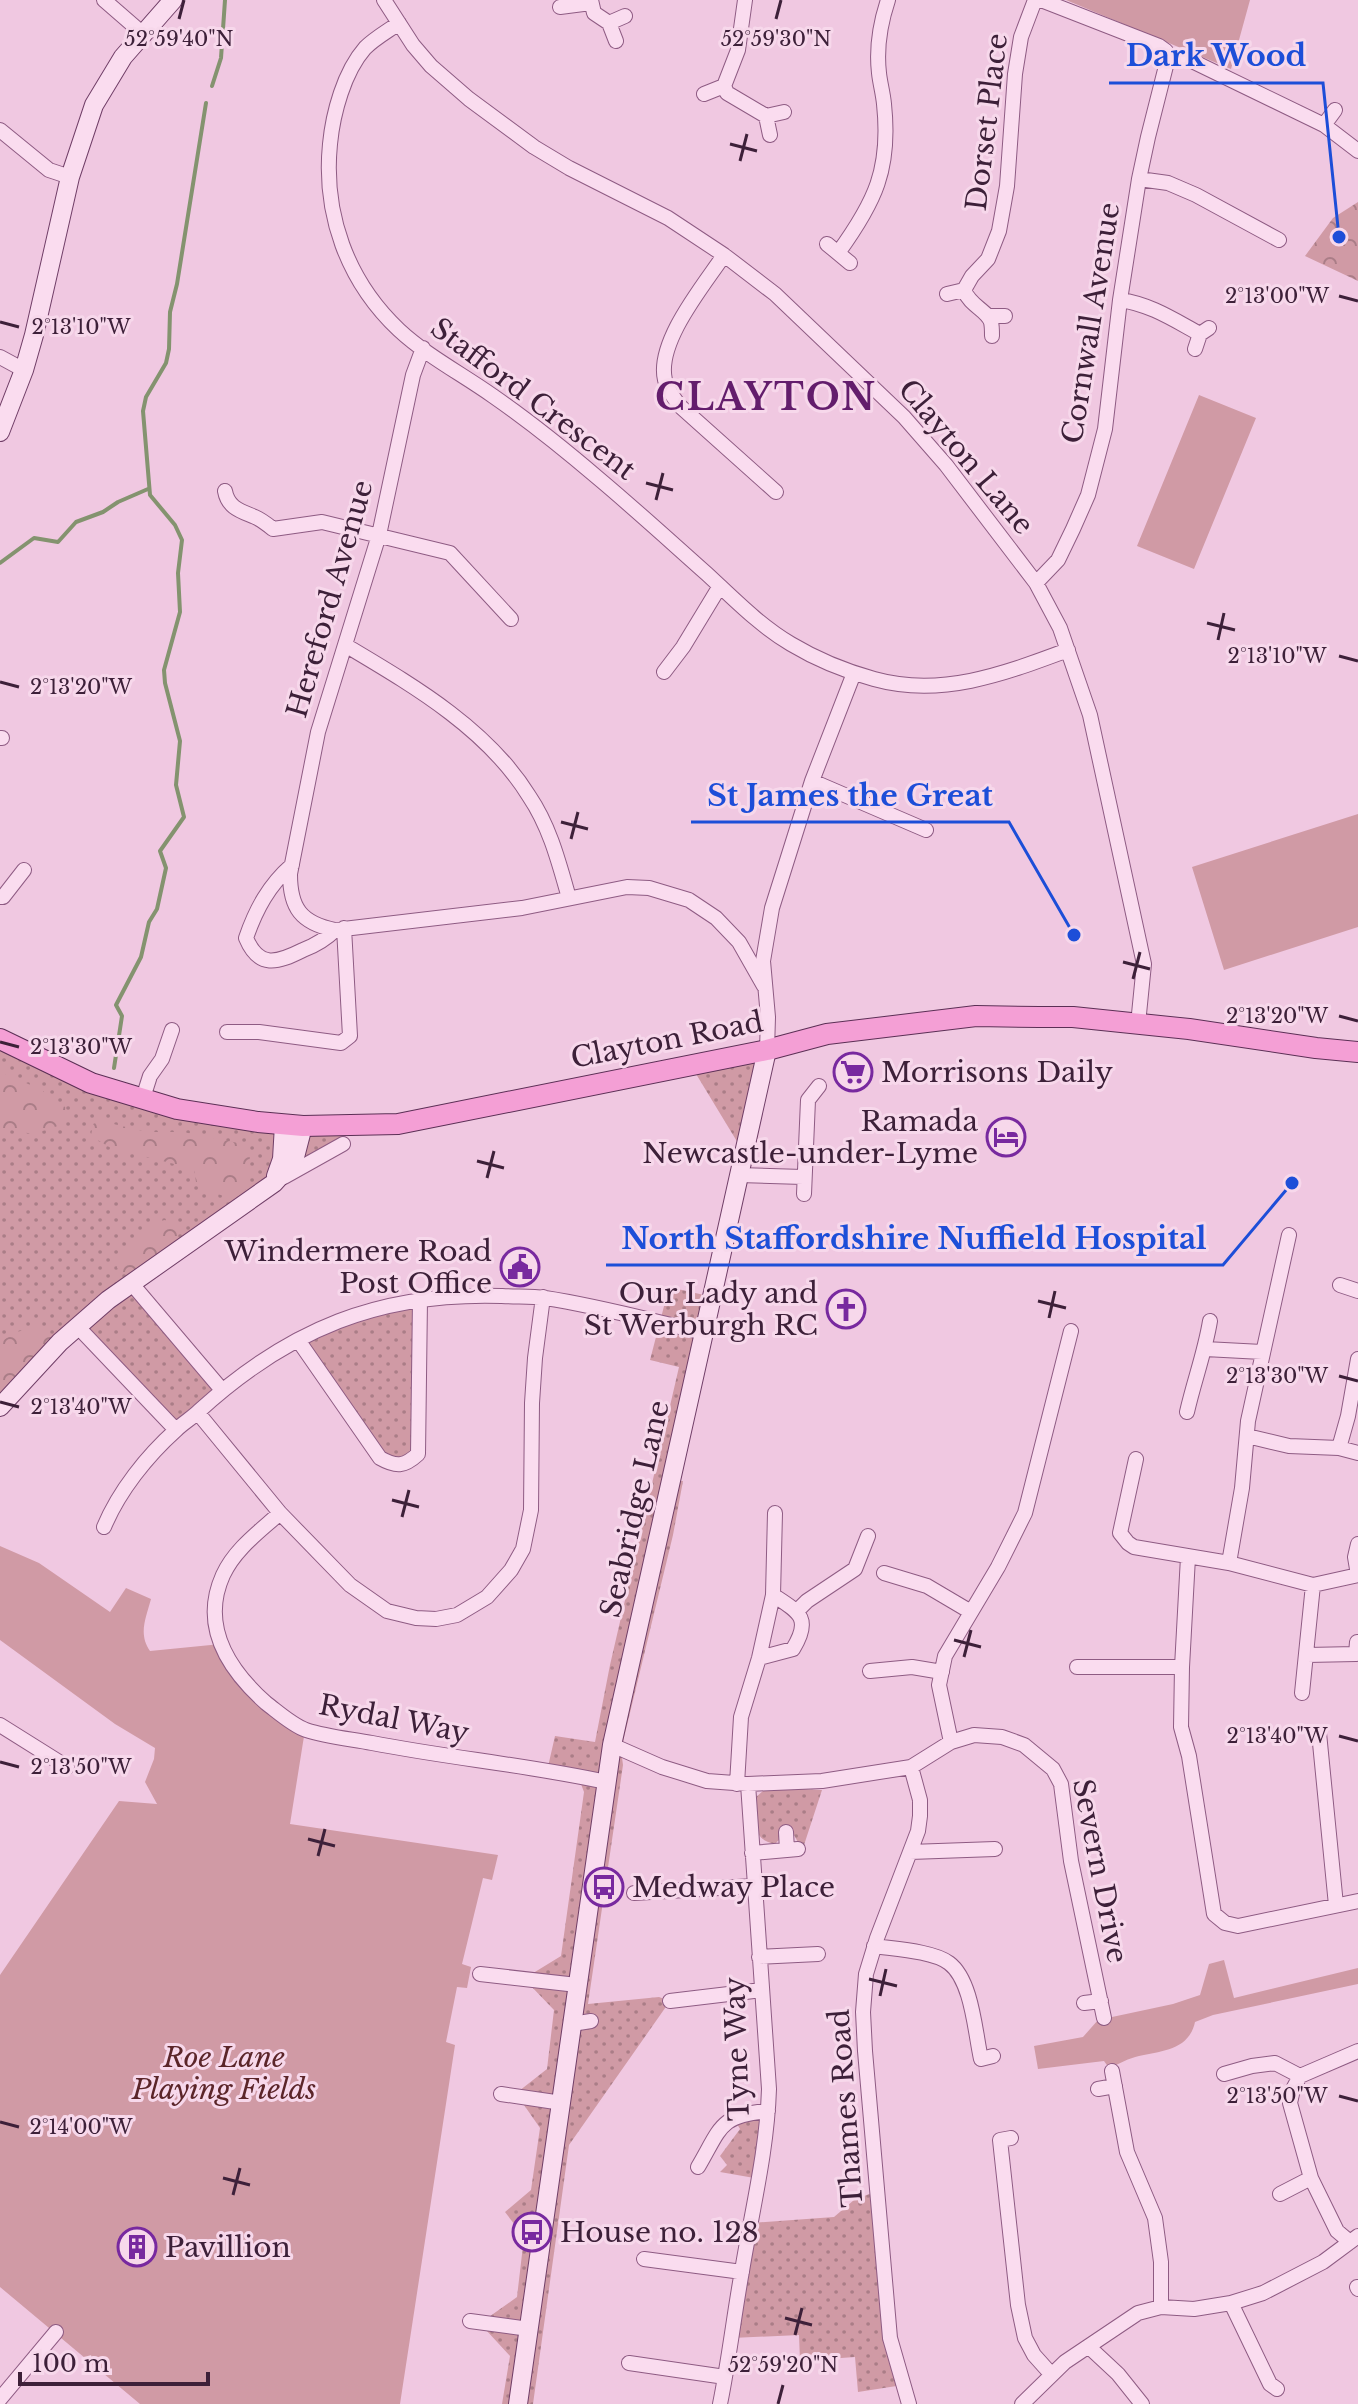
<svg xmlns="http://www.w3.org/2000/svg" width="1358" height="2404" font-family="'Libre Baskerville',serif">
<defs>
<pattern id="grass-dots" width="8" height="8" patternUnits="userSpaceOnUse" patternTransform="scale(2)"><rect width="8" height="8" fill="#d09aa5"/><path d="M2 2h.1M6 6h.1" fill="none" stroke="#aa7d87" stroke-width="1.8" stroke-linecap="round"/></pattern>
<pattern id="forest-crowns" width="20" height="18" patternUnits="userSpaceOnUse" patternTransform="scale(2)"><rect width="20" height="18" fill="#d09aa5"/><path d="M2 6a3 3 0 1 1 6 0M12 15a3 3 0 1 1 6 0" fill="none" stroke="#aa7d87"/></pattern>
</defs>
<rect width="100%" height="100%" fill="#f0c8e1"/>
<!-- grass -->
<path fill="url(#grass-dots)" d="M0 1039 177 1108 342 1125 343 1144 133 1284 222 1390 176 1430 77 1326 0 1406Z
M767 1050 744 1153 690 1064Z
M669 1287 704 1295 671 1481H683L673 1535 621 1750 623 1765 588 2004 659 1997 670 2001 569 2145 533 2404H502L510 2356 486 2330V2319L517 2297 524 2237 505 2212 531 2190 540 2128 517 2095 519 2091 547 2069 554 2010 529 1984 530 1975 561 1956 584 1792 578 1776 547 1771 555 1736 595 1742 610 1665 679 1367 650 1360Z
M420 1300 418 1454 392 1465 298 1340Z
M783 1788 822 1790 804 1845 799 1844 790 1828 775 1844C751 1840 755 1819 755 1798L765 1789Z
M768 2111 760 2179 720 2172 727 2165 720 2156 740 2129 733 2117Z
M877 2191 890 2338 903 2385 858 2392 855 2357 800 2361 799 2335 732 2338 751 2223 834 2217 854 2200Z"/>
<!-- forest -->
<path fill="url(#forest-crowns)" d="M1358 202V281L1305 256 1333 218Z
M0 1072 40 1089 65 1107 67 1115 64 1124 33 1134 0 1128Z
M101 1121 147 1132H183L238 1143 250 1153 248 1187 235 1199C220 1196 209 1190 196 1182L194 1169 111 1148 91 1136 93 1124Z
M164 1220 175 1222 180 1231 170 1248 134 1274 122 1272 117 1268C119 1246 145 1230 164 1220Z
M38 1326 49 1330 53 1343 0 1398V1342L17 1332Z"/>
<!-- park -->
<path fill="#d09aa5" d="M1066 0H1250L1231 69Z
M1199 395 1256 418 1194 569 1137 546Z
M1358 814V927L1224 970 1192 867Z
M0 1546 39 1563 110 1612 126 1588 151 1599C146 1618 138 1634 150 1651L221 1644 232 1666 305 1730 290 1824 498 1855 492 1880 483 1878 462 1964 471 1967 467 1988 457 1987 446 2042 455 2045 400 2404H140L0 2287V1975L119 1801 157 1804 145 1782 154 1759 155 1748 115 1724 0 1640Z
M1224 1960 1234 1998 1358 1968V1984L1213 2015 1195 2022C1189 2050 1162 2051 1139 2056 1129 2058 1119 2064 1109 2068L1104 2061 1038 2069 1034 2046 1083 2037 1098 2020 1173 2004 1200 1995 1209 1964Z"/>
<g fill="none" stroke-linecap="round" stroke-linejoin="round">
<!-- stream -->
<path stroke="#84936f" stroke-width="4" d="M212 86 221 58 225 0
M0 563 34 538 58 542 76 522 103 512 118 502 148 489
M114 1068 122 1016 116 1005 141 957 149 922 157 909 166 868 160 851 184 817 176 785 180 741 165 683 164 670 180 612 178 573 182 540 175 525 150 495 143 411 146 397 166 363 169 349 170 312 177 284 206 103"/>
<!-- street casing -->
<g stroke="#8e5b83" stroke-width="16">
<path id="street" d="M104 0 142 33
M384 0 413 45 431 66 469 99 534 147 569 168 668 218 724 255 775 294 904 417 946 465 1036 583 1060 628 1090 715 1144 964 1138 1024
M591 0 594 13 609 23 616 41
M1041 0 1159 46 1166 51 1168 58H1180L1192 61 1324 125 1358 151
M560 7 591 3
M399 23C388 31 375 38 365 48 344 72 333 113 330 144 323 214 347 281 399 330 427 356 462 374 493 396 529 421 564 449 598 478 635 509 671 542 707 574 734 599 759 625 791 644 816 659 845 671 874 679 942 698 1006 673 1068 650
M609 23 625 16
M724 86 727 93 766 116 784 112
M704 94 724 86 738 50 745 0
M766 116 770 135
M1324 125 1335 110
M0 130 49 170 70 177
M1139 179 1168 183 1196 195 1279 240
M827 244 850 263
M838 253C875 202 891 169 884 104 883 93 880 83 879 73 876 47 880 24 888 0
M724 255C704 285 656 342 665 380 668 390 674 399 681 407L776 492
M947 294 964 290
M1120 300C1150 304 1174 320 1200 334
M988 316H1005
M992 336C992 331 992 326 991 322 987 310 970 306 964 290L972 276 988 259 999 231 1007 186 1015 74 1021 37 1035 0
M423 348 413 375 379 535 318 732 290 874C290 908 301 923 335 930L522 908 627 887 649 888 689 900 716 918 739 942 764 986
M1195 349 1200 334 1209 328
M0 357 24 370
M225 491C228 508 241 511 255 517 262 520 268 525 273 529L322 522 450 553 511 619
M1036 583 1058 560 1073 529 1088 495 1105 429 1120 300 1139 179 1148 137 1168 58
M345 645C412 685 487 728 529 796 550 827 559 863 569 898
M664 672 683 647 720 586
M0 738H2
M812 781 926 830
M292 865C269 885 256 909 246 938 259 969 277 963 303 950 316 945 325 940 335 930
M0 897H3L24 870
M227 1032H259L341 1043 350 1036 344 928
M767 1050 768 1017 763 961 772 908 812 781 854 673
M143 1098 150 1076 162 1059 172 1030
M739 1175 803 1177
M284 1177 343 1144
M804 1194 808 1100 819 1086
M132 1284 222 1390
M1340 1285 1358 1291
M77 1326 176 1430
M298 1340 380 1458C396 1467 404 1467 418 1454L420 1300
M1205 1349 1262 1352
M1187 1412C1194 1381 1205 1352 1210 1321
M198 1413 280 1513 350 1585 387 1611 416 1618 436 1619 457 1615 487 1597 511 1570 523 1549 531 1510 532 1403 535 1358 543 1297
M1247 1436 1289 1446 1339 1448 1348 1416 1358 1359
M1339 1448 1358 1453
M1136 1459 1120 1533 1128 1543 1134 1547 1229 1563 1313 1585 1358 1575
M280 1513C259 1532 235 1549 223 1575 200 1626 229 1670 266 1703 278 1712 292 1725 306 1730 327 1737 351 1739 372 1743 449 1758 528 1765 606 1782
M104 1527C119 1491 147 1456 176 1430 183 1423 192 1418 199 1411 289 1329 380 1292 502 1296 516 1297 531 1296 545 1298 599 1306 652 1321 705 1333
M1188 1557 1182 1667 1181 1727 1189 1756 1214 1914 1225 1923 1238 1926 1358 1901
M1229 1563 1242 1488 1248 1421 1289 1235
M884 1573 927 1586 971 1612
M1358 1575 1355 1557 1358 1544
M797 1611 807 1601 855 1569 868 1536
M1307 1655 1356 1654 1357 1642
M759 1658 793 1649C812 1618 799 1612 773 1595
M1077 1667H1182
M870 1671 912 1667 942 1672
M1302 1693 1313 1585
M0 1725 67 1767
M1319 1733 1336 1905
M951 1742 939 1685 945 1656 998 1567 1025 1513 1071 1331
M612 1745 662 1767 707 1781 748 1784 822 1781 911 1767 951 1742 974 1735 1002 1737 1024 1745 1053 1769 1061 1784 1071 1861 1104 2018
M737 1784 741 1717 759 1658 773 1595 775 1513
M786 1832 787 1850
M910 1852 995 1849
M752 1853 798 1849
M634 1893 754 1886
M874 1946C894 1949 933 1951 949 1963 972 1980 975 2032 981 2059L993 2056
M759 1957 818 1954
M480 1974 577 1985
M670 2001 762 1990
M1084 2003 1101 2001
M572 2024 591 2021
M1112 2071 1127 2152 1155 2218 1161 2262V2307
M1224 2074 1252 2066 1275 2063 1300 2076
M1098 2089 1115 2086
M501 2094 562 2103
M1011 2138 1000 2140 1018 2305 1025 2338 1034 2355 1051 2374
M698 2167C721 2128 719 2115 768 2111
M1280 2194 1311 2178
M1350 2242 1337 2231 1311 2178 1290 2103 1293 2089 1300 2076 1358 2051
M644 2259 742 2272
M1357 2287 1358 2289
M1231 2303 1270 2384 1277 2389
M470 2321 529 2329
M1089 2347 1118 2374 1142 2404
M629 2363 725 2377
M0 2399 56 2332
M720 2404C729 2360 734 2315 742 2271 752 2210 767 2151 769 2089L748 1784
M909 2404 890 2338 865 2051 863 2012 866 1974 877 1938 918 1831 920 1816V1800L911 1767
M1022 2404 1065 2362 1138 2313 1161 2307 1194 2309 1231 2303 1263 2293 1323 2262 1358 2236"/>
</g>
<!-- secondary casing -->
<g stroke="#703e67" stroke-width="20">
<path id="secondary" d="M0 432 24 370 34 335 70 177 94 105 123 57 173 0
M276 1176 282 1159 284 1125
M0 1407 60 1342 108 1300 274 1183 294 1161 303 1126
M518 2404 612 1745 767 1050"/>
</g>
<!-- primary casing -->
<g stroke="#5b2f55" stroke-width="22">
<path id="primary" d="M0 1039 91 1083 177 1109 258 1122 303 1126 398 1124 767 1050 827 1034 976 1016 1039 1017H1073L1189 1029 1316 1048 1358 1052"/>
</g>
<!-- street -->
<use href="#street" stroke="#fadcef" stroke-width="14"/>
<!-- secondary -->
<use href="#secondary" stroke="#fadcef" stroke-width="18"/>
<!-- primary -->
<use href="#primary" stroke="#f49fd5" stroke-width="20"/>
</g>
<!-- ticks -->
<path fill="none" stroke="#3d2039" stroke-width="3" d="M179 19 184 0M776 19 781 0M730 144 757 151M740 161 747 134M1339 296 1358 301M0 322 19 327M646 483 673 490M656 500 663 473M1207 623 1235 630M1218 640 1224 613M1339 656 1358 661M0 682 19 687M561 822 588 829M571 839 578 812M1123 962 1150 969M1133 979 1140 952M1339 1016 1358 1021M0 1042 19 1047M477 1161 504 1168M487 1178 494 1151M1038 1301 1066 1308M1049 1318 1055 1291M1339 1376 1358 1381M0 1402 19 1407M392 1500 419 1507M402 1517 409 1490M954 1640 981 1647M964 1657 971 1630M1339 1736 1358 1741M0 1762 19 1767M308 1839 335 1846M318 1856 325 1829M869 1979 897 1986M880 1996 886 1969M1339 2096 1358 2101M0 2122 19 2127M223 2178 250 2185M233 2195 240 2168M785 2318 812 2325M795 2335 802 2308M778 2404 783 2385"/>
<!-- icons -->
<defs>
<g id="supermarket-ring" transform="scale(2)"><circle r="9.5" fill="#f7d8eb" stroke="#78299f" stroke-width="1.5"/><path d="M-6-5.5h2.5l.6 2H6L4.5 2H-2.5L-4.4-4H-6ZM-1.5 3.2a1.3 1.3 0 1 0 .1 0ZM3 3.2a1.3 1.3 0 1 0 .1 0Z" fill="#78299f"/></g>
<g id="hotel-ring" transform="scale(2)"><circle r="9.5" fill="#f7d8eb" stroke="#78299f" stroke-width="1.5"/><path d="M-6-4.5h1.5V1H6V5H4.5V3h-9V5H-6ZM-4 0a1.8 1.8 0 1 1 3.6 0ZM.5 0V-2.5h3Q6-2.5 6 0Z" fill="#78299f"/></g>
<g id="civic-ring" transform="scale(2)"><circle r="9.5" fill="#f7d8eb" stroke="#78299f" stroke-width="1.5"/><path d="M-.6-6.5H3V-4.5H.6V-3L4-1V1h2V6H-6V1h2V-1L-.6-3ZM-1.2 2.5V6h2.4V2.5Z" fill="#78299f"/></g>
<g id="church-ring" transform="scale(2)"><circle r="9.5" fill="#f7d8eb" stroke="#78299f" stroke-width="1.5"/><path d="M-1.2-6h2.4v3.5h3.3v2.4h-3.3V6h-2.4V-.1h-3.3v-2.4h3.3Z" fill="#78299f"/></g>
<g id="bus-ring" transform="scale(2)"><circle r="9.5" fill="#f7d8eb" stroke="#78299f" stroke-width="1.5"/><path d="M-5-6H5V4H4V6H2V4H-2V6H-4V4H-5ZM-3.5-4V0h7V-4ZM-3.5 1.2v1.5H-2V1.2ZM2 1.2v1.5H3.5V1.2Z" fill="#78299f"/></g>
<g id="building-ring" transform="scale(2)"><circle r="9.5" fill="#f7d8eb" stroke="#78299f" stroke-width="1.5"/><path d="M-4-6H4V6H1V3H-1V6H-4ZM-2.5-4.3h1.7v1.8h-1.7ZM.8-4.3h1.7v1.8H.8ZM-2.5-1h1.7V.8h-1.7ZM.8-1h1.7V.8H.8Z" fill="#78299f"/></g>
</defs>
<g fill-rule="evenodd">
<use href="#supermarket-ring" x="853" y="1072"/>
<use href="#hotel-ring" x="1006" y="1137"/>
<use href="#civic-ring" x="520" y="1267"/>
<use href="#church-ring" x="846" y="1309"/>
<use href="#bus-ring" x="604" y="1887"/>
<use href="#bus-ring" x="532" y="2232"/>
<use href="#building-ring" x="137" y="2247"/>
</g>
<g text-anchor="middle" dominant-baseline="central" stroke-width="6" stroke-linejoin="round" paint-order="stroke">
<!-- street labels -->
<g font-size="28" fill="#3d2039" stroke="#f7d8eb">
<text transform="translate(987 122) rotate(-83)">Dorset Place</text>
<text transform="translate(1091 323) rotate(-81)">Cornwall Avenue</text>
<text transform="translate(533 399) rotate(37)">Stafford Crescent</text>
<text transform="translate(966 457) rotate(50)">Clayton Lane</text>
<text transform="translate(330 599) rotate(-74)">Hereford Avenue</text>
<text transform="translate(667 1040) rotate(-11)">Clayton Road</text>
<text transform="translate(635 1509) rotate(-77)">Seabridge Lane</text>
<text transform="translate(394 1719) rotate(11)">Rydal Way</text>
<text transform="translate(1100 1871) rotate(79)">Severn Drive</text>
<text transform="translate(737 2049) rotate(-92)">Tyne Way</text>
<text transform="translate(846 2108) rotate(-94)">Thames Road</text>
</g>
<!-- poi labels -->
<g font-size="28" fill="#3d2039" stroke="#f7d8eb" text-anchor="start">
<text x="881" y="1072">Morrisons Daily</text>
<text x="978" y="1121" text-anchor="end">Ramada<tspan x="978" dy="32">Newcastle-under-Lyme</tspan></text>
<text x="492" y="1251" text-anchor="end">Windermere Road<tspan x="492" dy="32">Post Office</tspan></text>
<text x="818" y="1293" text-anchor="end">Our Lady and<tspan x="818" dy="32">St Werburgh RC</tspan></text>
<text x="632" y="1887">Medway Place</text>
<text x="560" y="2232">House no. 128</text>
<text x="165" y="2247">Pavillion</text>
</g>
<!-- park labels -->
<g font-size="28" font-style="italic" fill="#5b2529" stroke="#f7d8eb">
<text x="224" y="2057">Roe Lane<tspan x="224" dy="32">Playing Fields</tspan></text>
</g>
<!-- district labels -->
<g font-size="36" font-weight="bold" letter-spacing="2" fill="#631d6c" stroke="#f7d8eb">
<text x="766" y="397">CLAYTON</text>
</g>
</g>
<g font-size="20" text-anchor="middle" fill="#3d2039" stroke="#f7d8eb" stroke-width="6" stroke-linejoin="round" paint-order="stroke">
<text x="179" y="46">52°59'40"N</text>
<text x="776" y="46">52°59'30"N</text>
<text x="1277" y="303">2°13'00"W</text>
<text x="81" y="334">2°13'10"W</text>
<text x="1277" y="663">2°13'10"W</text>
<text x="81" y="694">2°13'20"W</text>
<text x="1277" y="1023">2°13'20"W</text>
<text x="81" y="1054">2°13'30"W</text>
<text x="1277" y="1383">2°13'30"W</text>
<text x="81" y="1414">2°13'40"W</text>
<text x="1277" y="1743">2°13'40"W</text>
<text x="81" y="1774">2°13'50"W</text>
<text x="1277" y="2103">2°13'50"W</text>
<text x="81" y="2134">2°14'00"W</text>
<text x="783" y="2372">52°59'20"N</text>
</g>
<!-- callouts -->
<path fill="none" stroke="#1d4ed8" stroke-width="3" d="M1339 237L1323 83H1109M1074 935L1009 822H691M1292 1183L1223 1265H606"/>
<g fill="#1d4ed8" stroke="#f7d8eb" stroke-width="3">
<circle cx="1339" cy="237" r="8"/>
<circle cx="1074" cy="935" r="8"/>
<circle cx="1292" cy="1183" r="8"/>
</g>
<g font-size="30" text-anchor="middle" font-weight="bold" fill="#1d4ed8" stroke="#f7d8eb" stroke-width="6" stroke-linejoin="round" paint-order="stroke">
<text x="1216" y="66">Dark Wood</text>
<text x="850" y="806">St James the Great</text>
<text x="914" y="1249">North Staffordshire Nuffield Hospital</text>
</g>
<!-- scale -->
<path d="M20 2372v12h188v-12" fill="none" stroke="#3d2039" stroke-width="4"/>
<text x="32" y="2372" font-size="24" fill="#3d2039" stroke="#f7d8eb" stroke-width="6" paint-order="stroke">100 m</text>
</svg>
